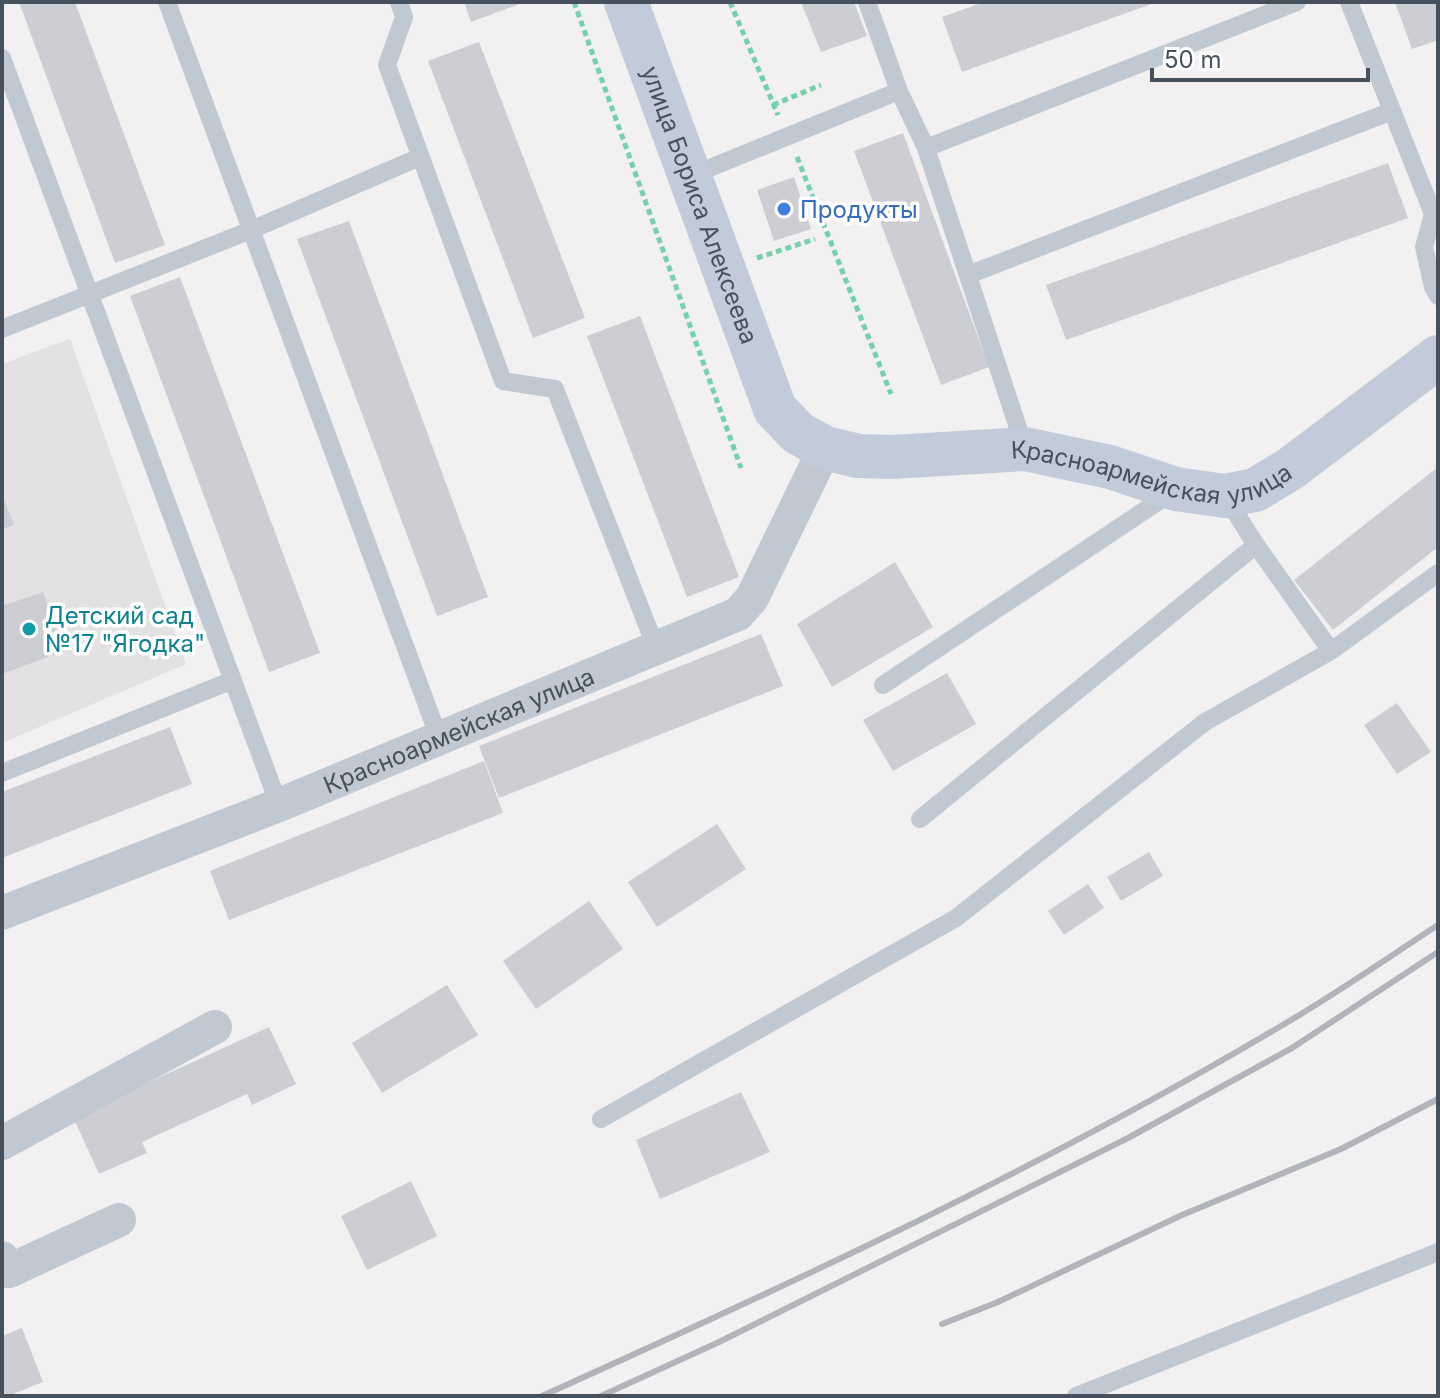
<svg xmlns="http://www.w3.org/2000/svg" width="1440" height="1398" font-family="Inter,sans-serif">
<rect width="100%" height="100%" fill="#f2f0f0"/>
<!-- education -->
<path fill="#e3e1e1" d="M70 339 186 664 2 743V364Z"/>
<!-- building -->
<path fill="#ccced4" d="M19 2H75L165 245 115 263Z
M464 2H525L471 22Z
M801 2H854L867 36 821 52Z
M984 2H1157L962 72 942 17Z
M1395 2H1438V40L1412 49Z
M479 42 585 318 533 338 428 61Z
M903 133 989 367 941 385 854 151Z
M1388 163 1408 218 1066 340 1046 285Z
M794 177 811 229 774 241 757 190Z
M349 221 488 597 437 616 297 239Z
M180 277 320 653 269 672 130 296Z
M640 316 739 577 687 597 587 336Z
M1438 467V547L1333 630 1294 580Z
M2 494 14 525 2 529Z
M895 562 933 627 832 687 797 624Z
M43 592 64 651 2 674V606Z
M761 634 783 686 499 798 479 746Z
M947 673 976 724 893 771 863 720Z
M1397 703 1431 752 1397 774 1364 725Z
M170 727 192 784 2 858V792Z
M484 761 503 813 229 920 210 871Z
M717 824 746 869 657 927 628 882Z
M1149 852 1163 876 1121 901 1107 877Z
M1088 884 1104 908 1064 935 1048 911Z
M589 901 623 949 536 1009 503 961Z
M447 985 478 1035 382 1093 352 1043Z
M269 1027 296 1084 252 1105 247 1094 142 1142 147 1153 99 1174 73 1117Z
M741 1092 770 1152 660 1199 636 1140Z
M411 1181 437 1236 367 1270 341 1216Z
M22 1328 43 1382 8 1396H2V1336Z"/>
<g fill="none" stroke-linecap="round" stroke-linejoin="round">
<!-- path -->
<path stroke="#73d1ab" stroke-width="5" stroke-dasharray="6 4" stroke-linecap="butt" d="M574 2 741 468
M730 2 778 115
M773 105 821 85
M797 157 891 394
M757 258 815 239"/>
<!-- lane -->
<path stroke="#c0c9d2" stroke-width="18" d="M167 2 439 738
M399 2 404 17 387 65 503 381 555 389 656 648
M867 2 899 91 926 148 1025 449
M1349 2 1433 214 1424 247 1433 287 1438 296
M2 58 279 805
M926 148 1297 2
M690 176 899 91
M968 275 1392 111
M2 329 251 230 420 157
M1225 496 1256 545 1331 651
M883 685 1174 491
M2 773 233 680
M920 819 1256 545
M601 1119 956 918 1205 722 1331 651 1438 573
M1076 1396 1438 1252"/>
<!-- street -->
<g stroke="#c0c9d2" stroke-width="34">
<path id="s1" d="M2 913 279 805 738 614 752 598 825 448"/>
<path d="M2 1143 215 1027"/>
<path d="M2 1258 9 1271 119 1220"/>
</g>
<!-- secondary -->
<path stroke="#c1cbd9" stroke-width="44" id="s2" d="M626 2 775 409 798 433 825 448 858 456 892 457 1025 449 1110 467 1176 489 1225 496 1255 490 1290 469 1438 357"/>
<!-- rail -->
<path stroke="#b1b4ba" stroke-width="6" d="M942 1324 998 1302 1182 1215 1341 1149 1438 1099
M542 1396C793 1283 1044 1167 1281 1026 1334 995 1386 959 1438 925
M601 1396 717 1343 1128 1138 1292 1048 1438 952"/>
</g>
<!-- markers -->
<circle fill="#3f7fe0" stroke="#fff" stroke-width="3" cx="784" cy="209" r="8"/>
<circle fill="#0f9aa8" stroke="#fff" stroke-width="3" cx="29" cy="629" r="8"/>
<g text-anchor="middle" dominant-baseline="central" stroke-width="7" stroke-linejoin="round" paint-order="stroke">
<!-- street labels -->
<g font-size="24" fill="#47515e" stroke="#fff">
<text stroke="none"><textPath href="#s2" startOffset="216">улица Бориса Алексеева</textPath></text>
<text stroke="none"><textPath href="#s2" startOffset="830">Красноармейская улица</textPath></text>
<text stroke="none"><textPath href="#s1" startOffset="492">Красноармейская улица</textPath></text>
</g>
<!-- shop labels -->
<g font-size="24" fill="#366cbe" stroke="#fff" text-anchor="start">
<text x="800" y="209">Продукты</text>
</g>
<!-- culture labels -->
<g font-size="24" fill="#0d838f" stroke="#fff" text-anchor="start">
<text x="45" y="615">Детский сад<tspan x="45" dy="28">№17 "Ягодка"</tspan></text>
</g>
</g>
<!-- border -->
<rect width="1440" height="1398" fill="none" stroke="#47515e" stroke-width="8"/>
<!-- scale -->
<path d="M1152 68v12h216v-12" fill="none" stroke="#47515e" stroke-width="4"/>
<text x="1164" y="68" font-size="24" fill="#47515e" stroke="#ffffff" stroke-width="6" paint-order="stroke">50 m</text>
</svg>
